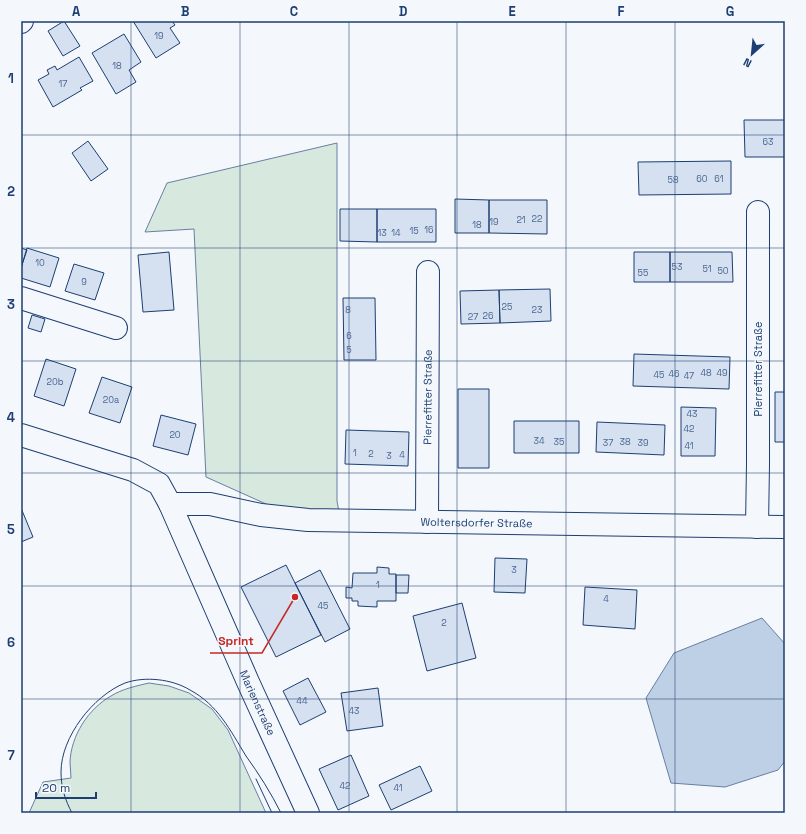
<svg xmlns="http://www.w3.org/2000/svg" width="806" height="834" font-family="'Space Grotesk',sans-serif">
<rect width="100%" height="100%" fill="#f4f7fb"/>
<!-- green -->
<path fill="#d7e8df" stroke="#687fa3" d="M337 143V501L339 512 275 508 206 477 194 229 145 232 167 183Z
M149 683 169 686 189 693 212 709 228 730 266 813H29L43 782 71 778C71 773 70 767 70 762 71 736 88 709 111 696 122 689 136 686 149 683Z"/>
<!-- water -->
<path fill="#bed0e5" stroke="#687fa3" d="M762 618 785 644V761L778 770 725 787 671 783 646 698 674 653Z"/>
<!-- building -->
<path fill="#d5e0f0" stroke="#1d3f73" d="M64 21 80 46 63 56 48 31Z
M133 21H172L175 25 170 28 180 43 156 58Z
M124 34 141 62 129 70 136 82 116 94 92 53Z
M79 57 93 81 80 88 82 90 53 107 38 80 49 74 47 70 55 66 57 70Z
M744 120H785V157H745Z
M88 141 108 169 91 181 72 153Z
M731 161V194L639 195 638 162Z
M455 199 489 200V233H455Z
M489 200H547V234L489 233Z
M340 209H377V242L340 241Z
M377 209H436V242H377Z
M21 248 27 250 21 268Z
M27 248 59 258 50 287 21 278V268Z
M169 252 174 310 143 312 138 255Z
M634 252H670V282H634Z
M670 252H732L733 282H670Z
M74 264 104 273 95 300 65 291Z
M550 289 551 321 500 323 499 290Z
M499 290 500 323 461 324 460 291Z
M343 298H375L376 360H344Z
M32 315 45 319 41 332 28 328Z
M634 354 730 357 729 389 633 386Z
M46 359 76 369 64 406 34 396Z
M102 377 132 387 120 423 89 413Z
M458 389H489V468H458Z
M775 392H785V442H775Z
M681 407 716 408 715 456H681Z
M161 415 196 424 188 455 153 446Z
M514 421H579V453H514Z
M597 422 665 425 664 455 596 452Z
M346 430 409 432 408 466 345 464Z
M21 508 33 537 21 542Z
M495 558 527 559 525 593 494 592Z
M286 565 321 635 276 657 241 587Z
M377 567 389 568V574H396V601H377V607L358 606V601H352V598H346V587L352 588 353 573H377Z
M320 570 350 629 325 642 295 583Z
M396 575H409L408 593H396Z
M585 587 637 590 635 629 583 625Z
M462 603 476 658 427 671 413 616Z
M308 678 326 712 300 725 283 691Z
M378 688 383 726 347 731 341 693Z
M351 755 369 796 338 810 319 769Z
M420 766 432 791 391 810 379 785Z"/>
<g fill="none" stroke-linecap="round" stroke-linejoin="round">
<!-- minor casing -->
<g stroke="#1d3f73" stroke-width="24">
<g id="minor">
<path d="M21 22 22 21"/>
<path d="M21 298 116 328"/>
<path id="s1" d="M21 435 133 470 159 484 170 504 248 682 308 813"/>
<path id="s2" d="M170 504H210L261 515 308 520 785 527"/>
<path id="s3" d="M427 522 428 272"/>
<path d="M757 527 758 464V212"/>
</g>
</g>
<!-- minor -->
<use href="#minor" stroke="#f4f7fb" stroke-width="22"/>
<!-- tram -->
<path stroke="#1d3f73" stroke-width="1" d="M256 779 272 813
M72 813C65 800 61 787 61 772 61 737 93 696 125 683 145 676 172 679 190 690 218 705 230 730 246 756 259 774 271 793 281 813"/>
</g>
<!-- grid -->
<path fill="none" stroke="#1d3f73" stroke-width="1" stroke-opacity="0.55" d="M131 21V813M240 21V813M349 21V813M457 21V813M566 21V813M675 21V813M21 135H785M21 248H785M21 361H785M21 473H785M21 586H785M21 699H785"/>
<g text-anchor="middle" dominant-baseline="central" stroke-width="3" stroke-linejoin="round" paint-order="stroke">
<!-- number labels -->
<g font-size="9" fill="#4b6792">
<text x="159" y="36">19</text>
<text x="117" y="66">18</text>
<text x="63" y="84">17</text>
<text x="768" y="142">63</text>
<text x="702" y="179">60</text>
<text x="719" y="179">61</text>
<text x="673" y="180">58</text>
<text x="537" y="219">22</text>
<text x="521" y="220">21</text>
<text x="494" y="222">19</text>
<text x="477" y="225">18</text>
<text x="429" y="230">16</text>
<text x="414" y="231">15</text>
<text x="382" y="233">13</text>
<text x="396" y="233">14</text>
<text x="40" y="263">10</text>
<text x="677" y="267">53</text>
<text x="707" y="269">51</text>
<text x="723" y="271">50</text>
<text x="643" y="273">55</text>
<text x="84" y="282">9</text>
<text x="507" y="307">25</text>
<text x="348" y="310">8</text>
<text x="537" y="310">23</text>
<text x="488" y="316">26</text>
<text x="473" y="317">27</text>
<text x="349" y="336">6</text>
<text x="349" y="350">5</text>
<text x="706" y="373">48</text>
<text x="722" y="373">49</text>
<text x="674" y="374">46</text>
<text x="659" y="375">45</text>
<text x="689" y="376">47</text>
<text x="55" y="382">20b</text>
<text x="111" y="400">20a</text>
<text x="692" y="414">43</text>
<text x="689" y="429">42</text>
<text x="175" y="435">20</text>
<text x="539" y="441">34</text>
<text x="559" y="442">35</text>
<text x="625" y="442">38</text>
<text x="608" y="443">37</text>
<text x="643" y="443">39</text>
<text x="689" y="446">41</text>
<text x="355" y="453">1</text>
<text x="371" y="454">2</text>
<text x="402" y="455">4</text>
<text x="389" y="456">3</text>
<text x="514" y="570">3</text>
<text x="378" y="585">1</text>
<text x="606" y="599">4</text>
<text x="323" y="606">45</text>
<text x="444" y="623">2</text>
<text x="302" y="701">44</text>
<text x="354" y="711">43</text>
<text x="345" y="786">42</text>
<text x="398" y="788">41</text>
</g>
<!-- street labels -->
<g font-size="11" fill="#1d3f73" stroke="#f4f7fb">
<text transform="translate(758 369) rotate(-90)">Pierrefitter Straße</text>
<text stroke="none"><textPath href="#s3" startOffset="125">Pierrefitter Straße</textPath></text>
<text stroke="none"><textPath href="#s2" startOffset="308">Woltersdorfer Straße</textPath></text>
<text stroke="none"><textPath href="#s1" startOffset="387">Marienstraße</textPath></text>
</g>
</g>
<!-- callouts -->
<path fill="none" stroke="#c62828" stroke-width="1.5" d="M295 597L262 653H210"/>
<circle fill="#c62828" stroke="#f4f7fb" stroke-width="1.5" cx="295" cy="597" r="4"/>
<g font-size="12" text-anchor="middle" font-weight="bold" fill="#c62828" stroke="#f4f7fb" stroke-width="3" stroke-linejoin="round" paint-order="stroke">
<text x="236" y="645">Sprint</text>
</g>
<!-- border -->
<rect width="806" height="834" fill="none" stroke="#f4f7fb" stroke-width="44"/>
<!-- north arrow -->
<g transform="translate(752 54) rotate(207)" stroke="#f4f7fb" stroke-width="3" paint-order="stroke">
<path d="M0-3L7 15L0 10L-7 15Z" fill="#1d3f73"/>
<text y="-6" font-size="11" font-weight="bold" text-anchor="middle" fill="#1d3f73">N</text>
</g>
<!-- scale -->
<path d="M36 792v6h60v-6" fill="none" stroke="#1d3f73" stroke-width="2"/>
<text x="42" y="792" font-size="12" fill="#1d3f73" stroke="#f4f7fb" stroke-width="3" paint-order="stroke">20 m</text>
<rect x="22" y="22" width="762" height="790" fill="none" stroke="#1d3f73" stroke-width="1.5"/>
<g font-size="13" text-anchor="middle" font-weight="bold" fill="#1d3f73">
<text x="76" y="16">A</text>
<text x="185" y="16">B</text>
<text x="294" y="16">C</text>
<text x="403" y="16">D</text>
<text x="512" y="16">E</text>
<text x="621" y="16">F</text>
<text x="730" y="16">G</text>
<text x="11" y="83">1</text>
<text x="11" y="196">2</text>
<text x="11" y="309">3</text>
<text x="11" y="422">4</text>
<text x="11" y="534">5</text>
<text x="11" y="647">6</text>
<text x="11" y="760">7</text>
</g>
</svg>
